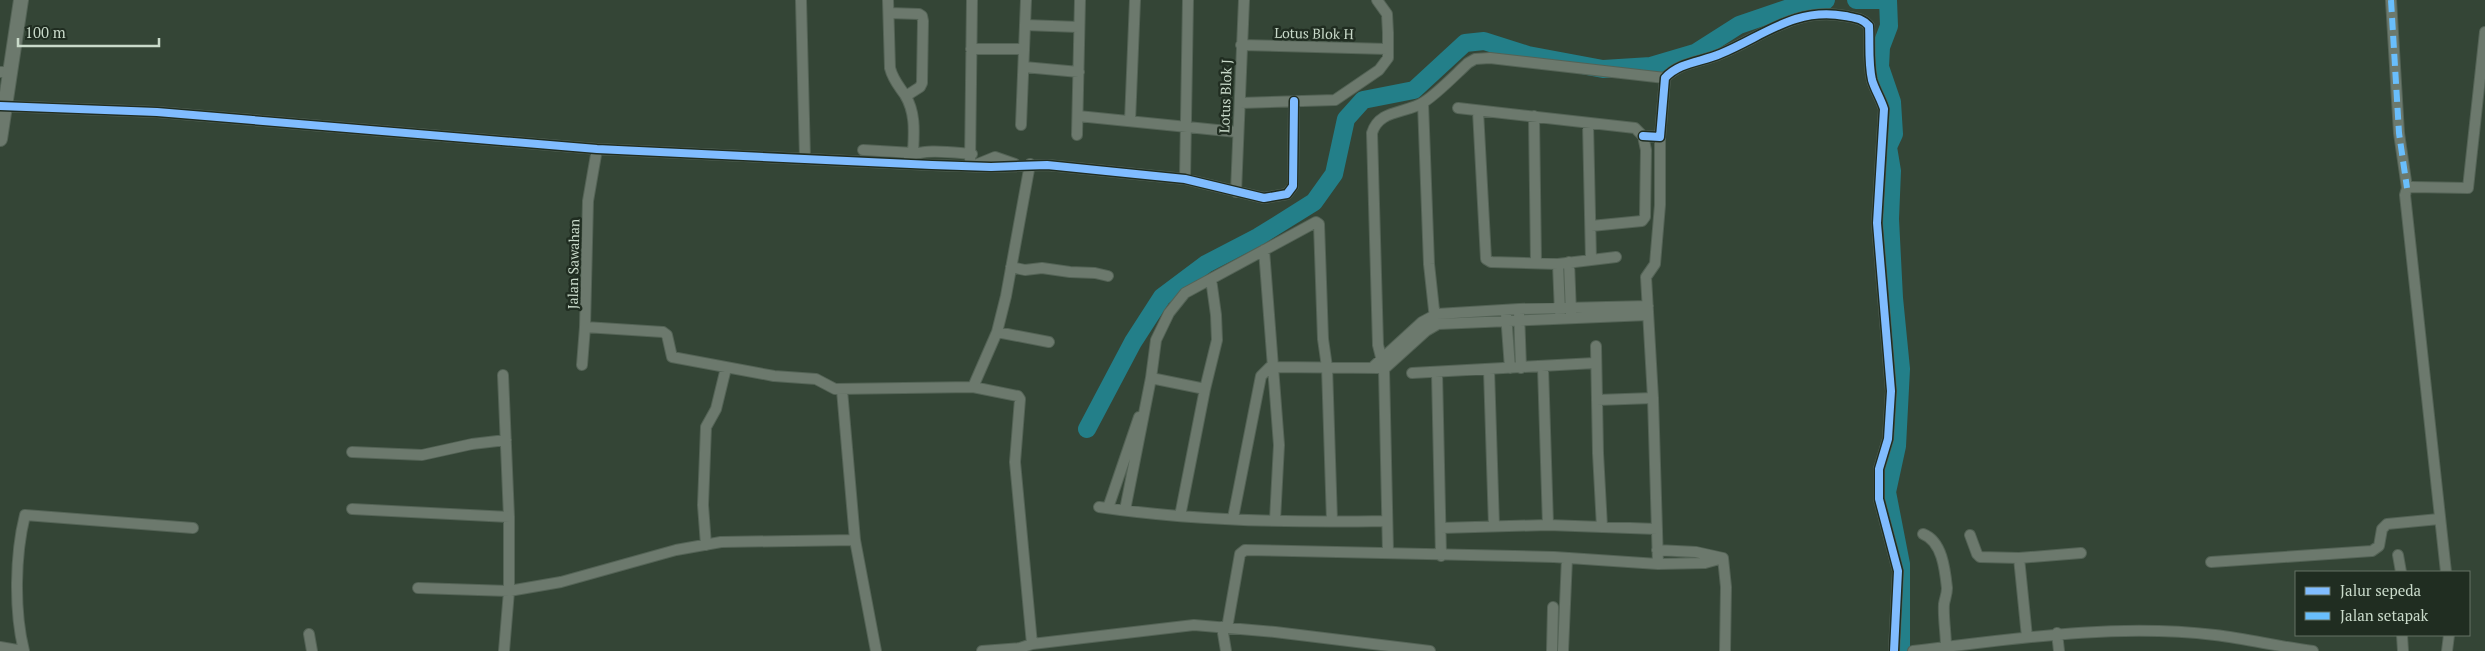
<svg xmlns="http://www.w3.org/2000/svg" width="2485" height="651" font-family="'PT Serif',serif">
<rect width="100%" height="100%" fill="#344536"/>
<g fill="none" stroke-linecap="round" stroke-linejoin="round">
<!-- river -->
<path stroke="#237f89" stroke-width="18" d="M1856 0H1882
M1888 0 1889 26 1881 47 1880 67 1892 102 1894 134 1888 147 1892 171 1890 219 1894 298 1901 369 1897 446 1887 492 1901 564V651
M1087 429 1133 342 1162 297 1206 264 1258 237 1314 202 1334 174 1346 119 1363 100 1414 90 1465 43 1484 41 1528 55 1603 69 1651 66 1695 53 1739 25 1789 8 1826 0"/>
<!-- minor casing -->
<g stroke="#546356" stroke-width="12">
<path id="minor" d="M801 0 805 158
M2391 0 2399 133 2407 188
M889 13 919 14 922 16 923 21 922 83 920 87 906 96
M1025 25 1078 27
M1241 45 1387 49
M971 49H1023
M1024 67 1079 72
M0 72H10
M1240 103 1335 100 1379 70 1388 58V33L1387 14 1377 0
M1423 103 1429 264 1435 319
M0 106 157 112 597 149 932 165 991 167 1047 165 1185 179 1264 198 1287 194 1293 186 1294 101
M1458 108 1635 128 1643 136 1646 150 1645 217 1642 221 1591 226
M1478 111 1486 259 1491 262 1558 264 1616 257
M1078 116 1237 132
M1534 116 1536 263
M1130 121 1135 0
M1588 124 1591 260
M1021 125 1026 0
M1077 135 1080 0
M1643 136 1660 137 1665 78C1679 62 1702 62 1720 54 1764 36 1794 7 1845 16 1855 18 1862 18 1869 26 1870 44 1868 62 1872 80 1875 90 1881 99 1884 109L1877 223 1891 391 1888 439 1879 469V499L1898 571 1894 651
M597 149 588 201 585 327 663 332 667 335 672 357 774 376 816 379 835 389 973 387 1018 396 1020 399 1015 462 1032 644
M863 150 913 153C914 133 916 113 905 95 899 86 893 80 890 68L888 0
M909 158C918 147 957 153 972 154
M970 166 972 0
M973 166 995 157 1015 164
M1185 179 1188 0
M1236 192 1244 0
M1264 250 1279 445 1275 520
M1569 262 1571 314
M1558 264 1560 312
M1011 267 1025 270 1042 268 1070 272 1095 273 1108 276
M1519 312 1521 368
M1506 314 1510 368
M997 332 1049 342
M1596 346 1598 453 1602 527
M582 365 585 327
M1374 366 1422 322 1437 314 1519 309 1648 306
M1543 367 1548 525
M1384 369 1426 331 1438 324 1648 315
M1489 370 1494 526
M1412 373 1595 363
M1437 373 1441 556
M1151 378 1156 340 1169 313 1185 293 1305 228 1316 222 1319 224 1323 339 1327 367 1332 521
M973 387 997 332 1006 296 1030 164
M842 390 855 540
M1597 400 1653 398
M352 452 422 455 472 444 506 440
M1099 507C1193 521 1291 523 1386 521
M1108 508 1139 417
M352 509 509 517
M1125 510 1151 378 1205 389
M1180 516 1205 389 1217 340 1216 315 1211 279
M1233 518 1261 376 1270 367 1379 368
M1441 528 1548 525 1657 529
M1923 534C1942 541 1945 569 1947 588 1947 594 1945 598 1944 604 1943 617 1946 633 1946 647
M1970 535 1977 554 1980 557 2019 558 2027 637
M706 545 703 505 706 427 716 409 726 368
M1657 550 1696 552 1723 558
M1388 552 1384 369 1378 345 1372 133C1379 109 1406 114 1424 102 1439 92 1454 76 1468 63L1475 59 1490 58 1665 78
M2398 555 2401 572
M2019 558 2081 553
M2211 562 2372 551 2379 546 2382 529 2387 524 2439 519
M1658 564 1653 398 1646 277 1655 264 1660 205V137
M2446 572 2405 195 2407 188 2412 187 2468 188 2485 32
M418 588 509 591V517L503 375
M1222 627 1226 651
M1227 628 1240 554 1245 550 1554 557 1658 564 1705 563 1723 558 1726 587 1725 651
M2057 633 2059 651
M309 634 312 651
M2402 635 2403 651
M0 647 23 651
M1020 648 1032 644 1194 625 1275 632 1430 651
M24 651C14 611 15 555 25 515L193 528
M504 651 509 591 561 582 676 550 721 542 855 540 876 651
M982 651 1020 648 1021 651
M1552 651 1553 607
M1563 651 1567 558
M1913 651C2013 639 2114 623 2215 635 2248 639 2280 647 2313 651
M2447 651 2449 635"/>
</g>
<!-- secondary casing -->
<g stroke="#546356" stroke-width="16">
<path id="secondary" d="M0 139 21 0"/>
</g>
<!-- minor -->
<use href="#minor" stroke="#6c796d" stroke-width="10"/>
<!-- secondary -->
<use href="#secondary" stroke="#6c796d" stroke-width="14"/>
<!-- quiet -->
<path stroke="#69befc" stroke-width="6" stroke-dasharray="12 6" stroke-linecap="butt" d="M2391 0 2399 133 2407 188"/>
<!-- cycleway casing -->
<g stroke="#202d21" stroke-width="11">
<path id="cycleway" d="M0 106 157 112 597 149 932 165 991 167 1047 165 1185 179 1264 198 1287 194 1293 186 1294 101
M1643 136 1660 137 1665 78C1679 62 1702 62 1720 54 1764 36 1794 7 1845 16 1855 18 1862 18 1869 26 1870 44 1868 62 1872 80 1875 90 1881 99 1884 109L1877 223 1891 391 1888 439 1879 469V499L1898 571 1894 651"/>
</g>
<!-- cycleway -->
<use href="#cycleway" stroke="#80bcff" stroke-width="8"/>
</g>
<g text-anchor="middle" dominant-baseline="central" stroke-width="5" stroke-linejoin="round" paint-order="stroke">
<!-- street labels -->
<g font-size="14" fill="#c9daca" stroke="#202d21">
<text transform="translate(1314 33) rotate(1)">Lotus Blok H</text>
<text transform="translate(1225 96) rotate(-88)">Lotus Blok J</text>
<text transform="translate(573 264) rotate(-89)">Jalan Sawahan</text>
</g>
</g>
<!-- legend -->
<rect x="2295" y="571" width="175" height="65" fill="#202d21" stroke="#647265"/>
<rect x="2305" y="587" width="25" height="8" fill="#80bcff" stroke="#647265"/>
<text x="2340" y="596" font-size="15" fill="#c9daca">Jalur sepeda</text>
<rect x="2305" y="612" width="25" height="8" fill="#69befc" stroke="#647265"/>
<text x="2340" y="621" font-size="15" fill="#c9daca">Jalan setapak</text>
<!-- scale -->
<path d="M18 38v8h141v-8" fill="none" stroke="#c9daca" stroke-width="2.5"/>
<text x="25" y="38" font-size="15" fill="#c9daca" stroke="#202d21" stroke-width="4" paint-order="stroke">100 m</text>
</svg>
